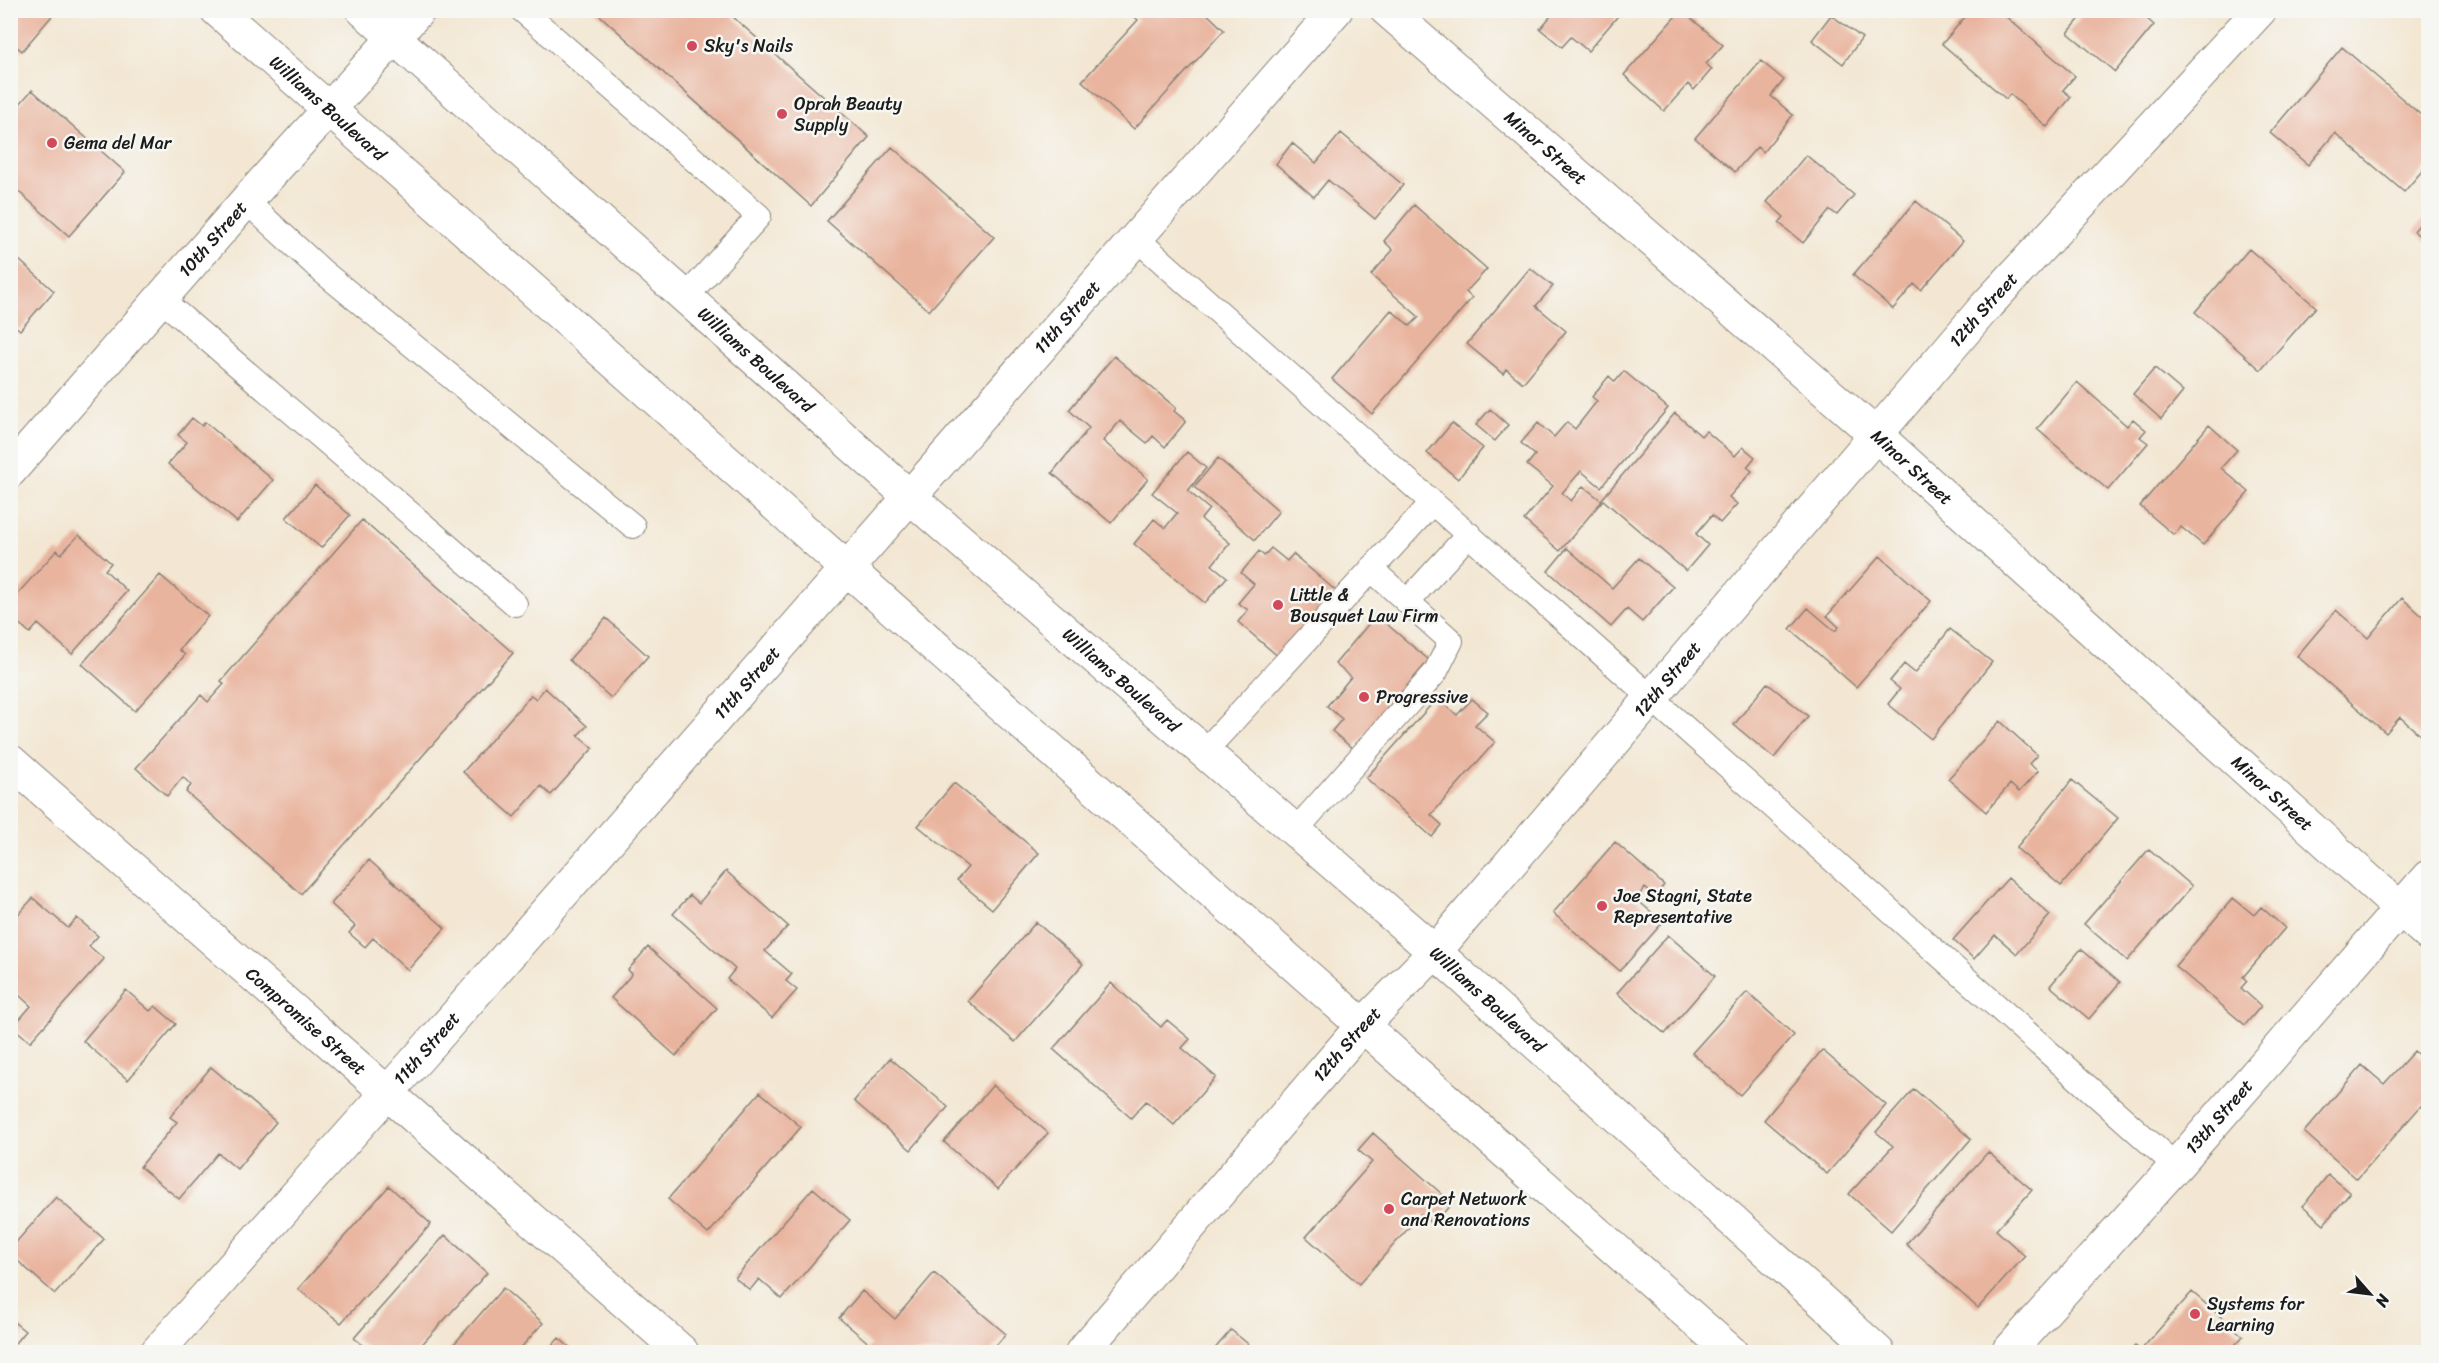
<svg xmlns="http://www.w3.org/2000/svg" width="2439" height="1363" font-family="Sriracha,sans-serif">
<rect width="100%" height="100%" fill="#f6f6f2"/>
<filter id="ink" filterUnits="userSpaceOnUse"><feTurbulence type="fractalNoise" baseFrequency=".0167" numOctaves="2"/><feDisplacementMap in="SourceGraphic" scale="12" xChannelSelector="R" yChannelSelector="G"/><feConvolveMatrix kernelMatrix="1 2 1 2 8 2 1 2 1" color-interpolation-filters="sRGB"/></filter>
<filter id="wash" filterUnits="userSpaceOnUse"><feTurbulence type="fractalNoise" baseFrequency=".008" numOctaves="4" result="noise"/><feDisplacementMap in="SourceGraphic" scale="24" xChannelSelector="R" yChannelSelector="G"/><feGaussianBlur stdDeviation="1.35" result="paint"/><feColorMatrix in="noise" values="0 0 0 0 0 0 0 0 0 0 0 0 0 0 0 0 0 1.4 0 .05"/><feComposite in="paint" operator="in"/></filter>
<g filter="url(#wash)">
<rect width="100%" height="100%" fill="#f3e7d3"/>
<g id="blocks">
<!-- building -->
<path fill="#e9b49e" d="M10 10H57L22 51 10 41Z
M594 10H725L869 137 811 206Z
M1128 10H1203L1224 30 1134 129 1082 81 1138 20Z
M1543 10H1623L1588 51 1571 37 1562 47 1540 29 1550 17Z
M1681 10 1723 45 1706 64 1712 69 1694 90 1688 84 1664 111 1624 75Z
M1971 10H1998L2075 76 2063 90 2071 97 2047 127 2010 94 2006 99 1942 44Z
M2087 10H2137L2154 25 2115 72 2068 33Z
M1831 15 1862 38 1843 64 1812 40Z
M2342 47 2428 121V164L2404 192 2335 133 2308 165 2270 133Z
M1761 61 1784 80 1771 96 1793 115 1763 152 1757 147 1735 172 1695 138Z
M32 90 125 172 69 236 10 184V115Z
M1341 133 1403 185 1375 219 1328 180 1314 197 1276 164 1292 143 1316 163Z
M892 147 994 237 929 311 827 221Z
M1806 155 1854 195 1837 215 1830 210 1803 243 1779 223 1784 217 1767 202Z
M1916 201 1963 241 1921 290 1914 284 1893 309 1853 275Z
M1414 205 1487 269 1466 292 1472 298 1372 414 1332 379 1391 310 1410 326 1419 317 1371 275 1393 250 1384 241Z
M2428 214V244L2414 231Z
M2249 249 2316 307 2261 370 2195 312Z
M10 252 54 291 20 330 10 322Z
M1530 268 1553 286 1536 306 1566 331 1523 383 1506 369 1503 374 1467 344Z
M1114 356 1176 408 1174 411 1186 421 1165 447 1153 436 1147 443 1120 421 1103 441 1148 479 1111 523 1052 473 1089 428 1069 410Z
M2155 368 2183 392 2161 419 2133 394Z
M1624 371 1668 408 1601 487 1581 471 1562 493 1571 501 1583 486 1602 501 1560 551 1524 520 1553 486 1527 465 1535 455 1521 443 1538 423 1554 437 1567 422 1575 429 1597 401 1592 397 1609 376 1615 382Z
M2077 382 2127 426 2133 419 2146 430 2140 437 2148 443 2108 490 2037 429Z
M1490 409 1508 425 1495 441 1476 425Z
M1675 413 1701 436 1706 431 1735 456 1743 447 1755 457 1747 467 1752 471 1729 497 1737 504 1720 523 1712 515 1696 534 1708 545 1686 571 1602 499Z
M192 418 202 426 205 422 273 480 237 522 168 464 187 442 178 435Z
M1452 423 1483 448 1458 479 1427 453Z
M2209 425 2237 450 2221 468 2249 492 2203 545 2181 527 2174 535 2140 506Z
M1187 452 1206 468 1188 491 1209 509 1201 519 1230 543 1212 565 1227 577 1205 603 1134 544 1154 519 1165 528 1177 513 1152 493Z
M1218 458 1279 511 1255 540 1194 487Z
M315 485 350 515 321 548 286 518Z
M362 520 513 653 301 894 186 792 191 785 183 777 167 796 136 768 201 695 208 702 224 684 221 681Z
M79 535 111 563 105 570 127 591 72 654 38 624 30 633 10 616V602L57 550 61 554Z
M1271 548 1287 561 1293 554 1336 591 1280 658 1238 622 1248 610 1238 603 1254 584 1241 573 1259 551 1264 556Z
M1567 548 1612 588 1639 558 1673 587 1642 622 1627 609 1611 627 1548 571Z
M1880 556 1931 601 1856 687 1790 629 1808 608 1835 631 1839 627 1827 616Z
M160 575 208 616 179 650 185 655 135 711 82 664Z
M2402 598 2428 621V742L2400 717 2386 733 2297 656 2336 610 2368 638Z
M1376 615 1429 660 1353 749 1332 731 1342 719 1327 706 1351 677 1335 664Z
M606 618 648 656 611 698 569 660Z
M1950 629 1992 662 1931 739 1888 704 1900 689 1890 681 1904 664 1915 673Z
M1767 683 1808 716 1774 758 1734 725Z
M545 688 587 726 578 735 593 748 551 795 541 786 514 817 463 772 531 695 536 699Z
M1437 698 1457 715 1472 699 1488 712 1475 725 1495 742 1431 815 1442 825 1432 837 1366 778Z
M2000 721 2037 755 2029 764 2038 771 2019 792 2010 784 1986 812 1948 779Z
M2072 780 2118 818 2061 886 2016 848Z
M954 783 1039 853 992 909 957 880 968 867 918 826Z
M1615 842 1664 885 1655 896 1645 888 1636 899 1663 922 1620 971 1553 913Z
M2149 849 2192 886 2127 961 2084 924Z
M369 860 445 928 408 970 373 938 365 947 349 933 355 926 331 904Z
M726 871 788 926 765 951 792 974 786 981 797 990 772 1018 727 979 735 969 673 914 690 895 699 903Z
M2008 878 2050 915 2017 954 1995 935 1974 959 1953 940Z
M33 898 68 928 77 918 98 936 89 946 104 959 30 1042 13 1027 31 1006 10 987V923Z
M2233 898 2254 915 2261 907 2285 928 2243 977 2247 981 2241 988 2261 1006 2245 1025 2175 966Z
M1036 922 1083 964 1015 1042 968 1001Z
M1668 935 1715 976 1665 1034 1617 993Z
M648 947 717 1008 676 1056 611 998 632 974 628 970Z
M2081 949 2120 982 2089 1019 2050 986Z
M1111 983 1161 1027 1167 1020 1190 1039 1182 1048 1216 1077 1174 1125 1146 1101 1131 1118 1053 1049Z
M126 990 150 1011 155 1006 176 1024 128 1080 83 1041Z
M1747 992 1794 1035 1740 1095 1692 1053Z
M1822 1050 1886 1105 1827 1174 1764 1120Z
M2414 1051 2428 1063V1098L2357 1179 2304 1132 2362 1065 2384 1084Z
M890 1058 948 1107 911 1150 854 1101Z
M211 1067 276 1122 237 1169 218 1153 179 1199 140 1167 177 1122 170 1117Z
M993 1085 1048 1133 998 1189 944 1142Z
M1914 1089 1971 1139 1891 1231 1849 1194 1893 1146 1876 1132Z
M760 1092 801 1127 708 1234 668 1199Z
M1373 1133 1452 1203 1433 1225 1421 1214 1359 1284 1306 1237 1372 1162 1358 1150Z
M1988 1152 2032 1190 1996 1230 2025 1256 1978 1308 1906 1244Z
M2328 1175 2350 1193 2324 1224 2303 1206Z
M389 1186 431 1224 341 1323 298 1289Z
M813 1188 850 1220 782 1299 759 1279 750 1290 735 1278Z
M56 1197 104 1239 55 1294 10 1254V1249Z
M445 1235 487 1273 415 1352H372L354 1338Z
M934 1273 1006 1334 990 1352H865L871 1345 839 1318 862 1291 895 1319Z
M503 1288 543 1323 517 1352H447Z
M2192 1292 2243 1336 2229 1352H2129L2135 1346 2141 1350Z
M10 1319 25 1331 10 1349Z
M1231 1330 1258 1352H1212Z
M559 1338 575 1352H546Z"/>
</g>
</g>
<g filter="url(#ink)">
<use href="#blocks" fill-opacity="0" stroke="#888278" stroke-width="1.5"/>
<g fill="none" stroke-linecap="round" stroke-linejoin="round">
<!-- lane casing -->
<g stroke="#888278" stroke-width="26">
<path id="lane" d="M522 10 759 216 685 298
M246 201 322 271 633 526
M1137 239 2176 1166
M162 300 515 604
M1407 602 1469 534
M1204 752 1433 502
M1295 831 1435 673 1451 641 1371 569"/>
</g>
<!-- street casing -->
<g stroke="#888278" stroke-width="35">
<g id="street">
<path id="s1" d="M1387 10 1875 434 2428 934"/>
<path id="s2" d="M10 471 246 201 419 10"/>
<path id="s3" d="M10 761 682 1352"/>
<path id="s4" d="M157 1352 428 1047 1336 10"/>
<path id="s5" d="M1082 1352 1363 1025 1435 952 1461 921 1985 307 2260 10"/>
<path id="s6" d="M2008 1352 2176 1166 2428 877"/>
</g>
</g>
<!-- secondary casing -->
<g stroke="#888278" stroke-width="35">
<g id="secondary">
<path id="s7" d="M217 10 1731 1352"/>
<path id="s8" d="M363 10 910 497 1435 952 1878 1352"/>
</g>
</g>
<!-- lane -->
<use href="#lane" stroke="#fff" stroke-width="24"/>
<!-- street -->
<use href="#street" stroke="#fff" stroke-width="33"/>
<!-- secondary -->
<use href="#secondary" stroke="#fff" stroke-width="33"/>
</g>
</g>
<!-- markers -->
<g fill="#d1495b" stroke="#f6f6f2" stroke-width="2">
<circle cx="692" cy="46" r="6"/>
<circle cx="782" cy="114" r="6"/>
<circle cx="52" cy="143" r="6"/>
<circle cx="1278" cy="605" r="6"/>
<circle cx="1364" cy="697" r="6"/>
<circle cx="1602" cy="906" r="6"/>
<circle cx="1389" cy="1209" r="6"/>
<circle cx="2195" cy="1314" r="6"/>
</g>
<g text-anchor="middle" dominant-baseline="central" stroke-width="5" stroke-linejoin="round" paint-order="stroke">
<!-- poi labels -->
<g font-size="18" fill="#1c1c1c" stroke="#f6f6f2" text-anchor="start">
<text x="704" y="46">Sky's Nails</text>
<text x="794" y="104">Oprah Beauty<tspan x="794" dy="21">Supply</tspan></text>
<text x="64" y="143">Gema del Mar</text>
<text x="1290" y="595">Little &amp;<tspan x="1290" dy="21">Bousquet Law Firm</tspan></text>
<text x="1376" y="697">Progressive</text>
<text x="1614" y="896">Joe Stagni, State<tspan x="1614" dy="21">Representative</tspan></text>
<text x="1401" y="1199">Carpet Network<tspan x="1401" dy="21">and Renovations</tspan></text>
<text x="2207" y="1304">Systems for<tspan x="2207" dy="21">Learning</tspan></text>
</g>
<!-- street labels -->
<g font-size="18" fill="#1c1c1c" stroke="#f6f6f2">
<text stroke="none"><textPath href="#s7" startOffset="148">Williams Boulevard</textPath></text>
<text stroke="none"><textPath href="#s1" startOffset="210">Minor Street</textPath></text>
<text stroke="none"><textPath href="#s2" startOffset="308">10th Street</textPath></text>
<text stroke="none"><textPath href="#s5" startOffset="1378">12th Street</textPath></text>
<text stroke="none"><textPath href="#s4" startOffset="1378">11th Street</textPath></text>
<text stroke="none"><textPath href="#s8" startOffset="526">Williams Boulevard</textPath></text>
<text stroke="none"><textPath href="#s1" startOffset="696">Minor Street</textPath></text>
<text stroke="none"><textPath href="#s5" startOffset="892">12th Street</textPath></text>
<text stroke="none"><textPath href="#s8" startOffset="1012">Williams Boulevard</textPath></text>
<text stroke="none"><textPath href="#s4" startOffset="892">11th Street</textPath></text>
<text stroke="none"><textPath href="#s1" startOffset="1182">Minor Street</textPath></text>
<text stroke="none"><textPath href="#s8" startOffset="1498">Williams Boulevard</textPath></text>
<text stroke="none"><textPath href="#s3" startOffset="394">Compromise Street</textPath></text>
<text stroke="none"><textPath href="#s5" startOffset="406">12th Street</textPath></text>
<text stroke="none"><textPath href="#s4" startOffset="406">11th Street</textPath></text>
<text stroke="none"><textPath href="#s6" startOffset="316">13th Street</textPath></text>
</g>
</g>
<!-- margin -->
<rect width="2439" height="1363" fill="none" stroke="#f6f6f2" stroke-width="36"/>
<!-- north arrow -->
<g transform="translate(2370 1294) rotate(118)" stroke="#f6f6f2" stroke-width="4.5" paint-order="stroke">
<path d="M0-4.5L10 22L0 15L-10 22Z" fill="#1c1c1c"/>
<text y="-9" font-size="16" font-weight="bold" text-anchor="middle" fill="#1c1c1c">N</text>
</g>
</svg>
